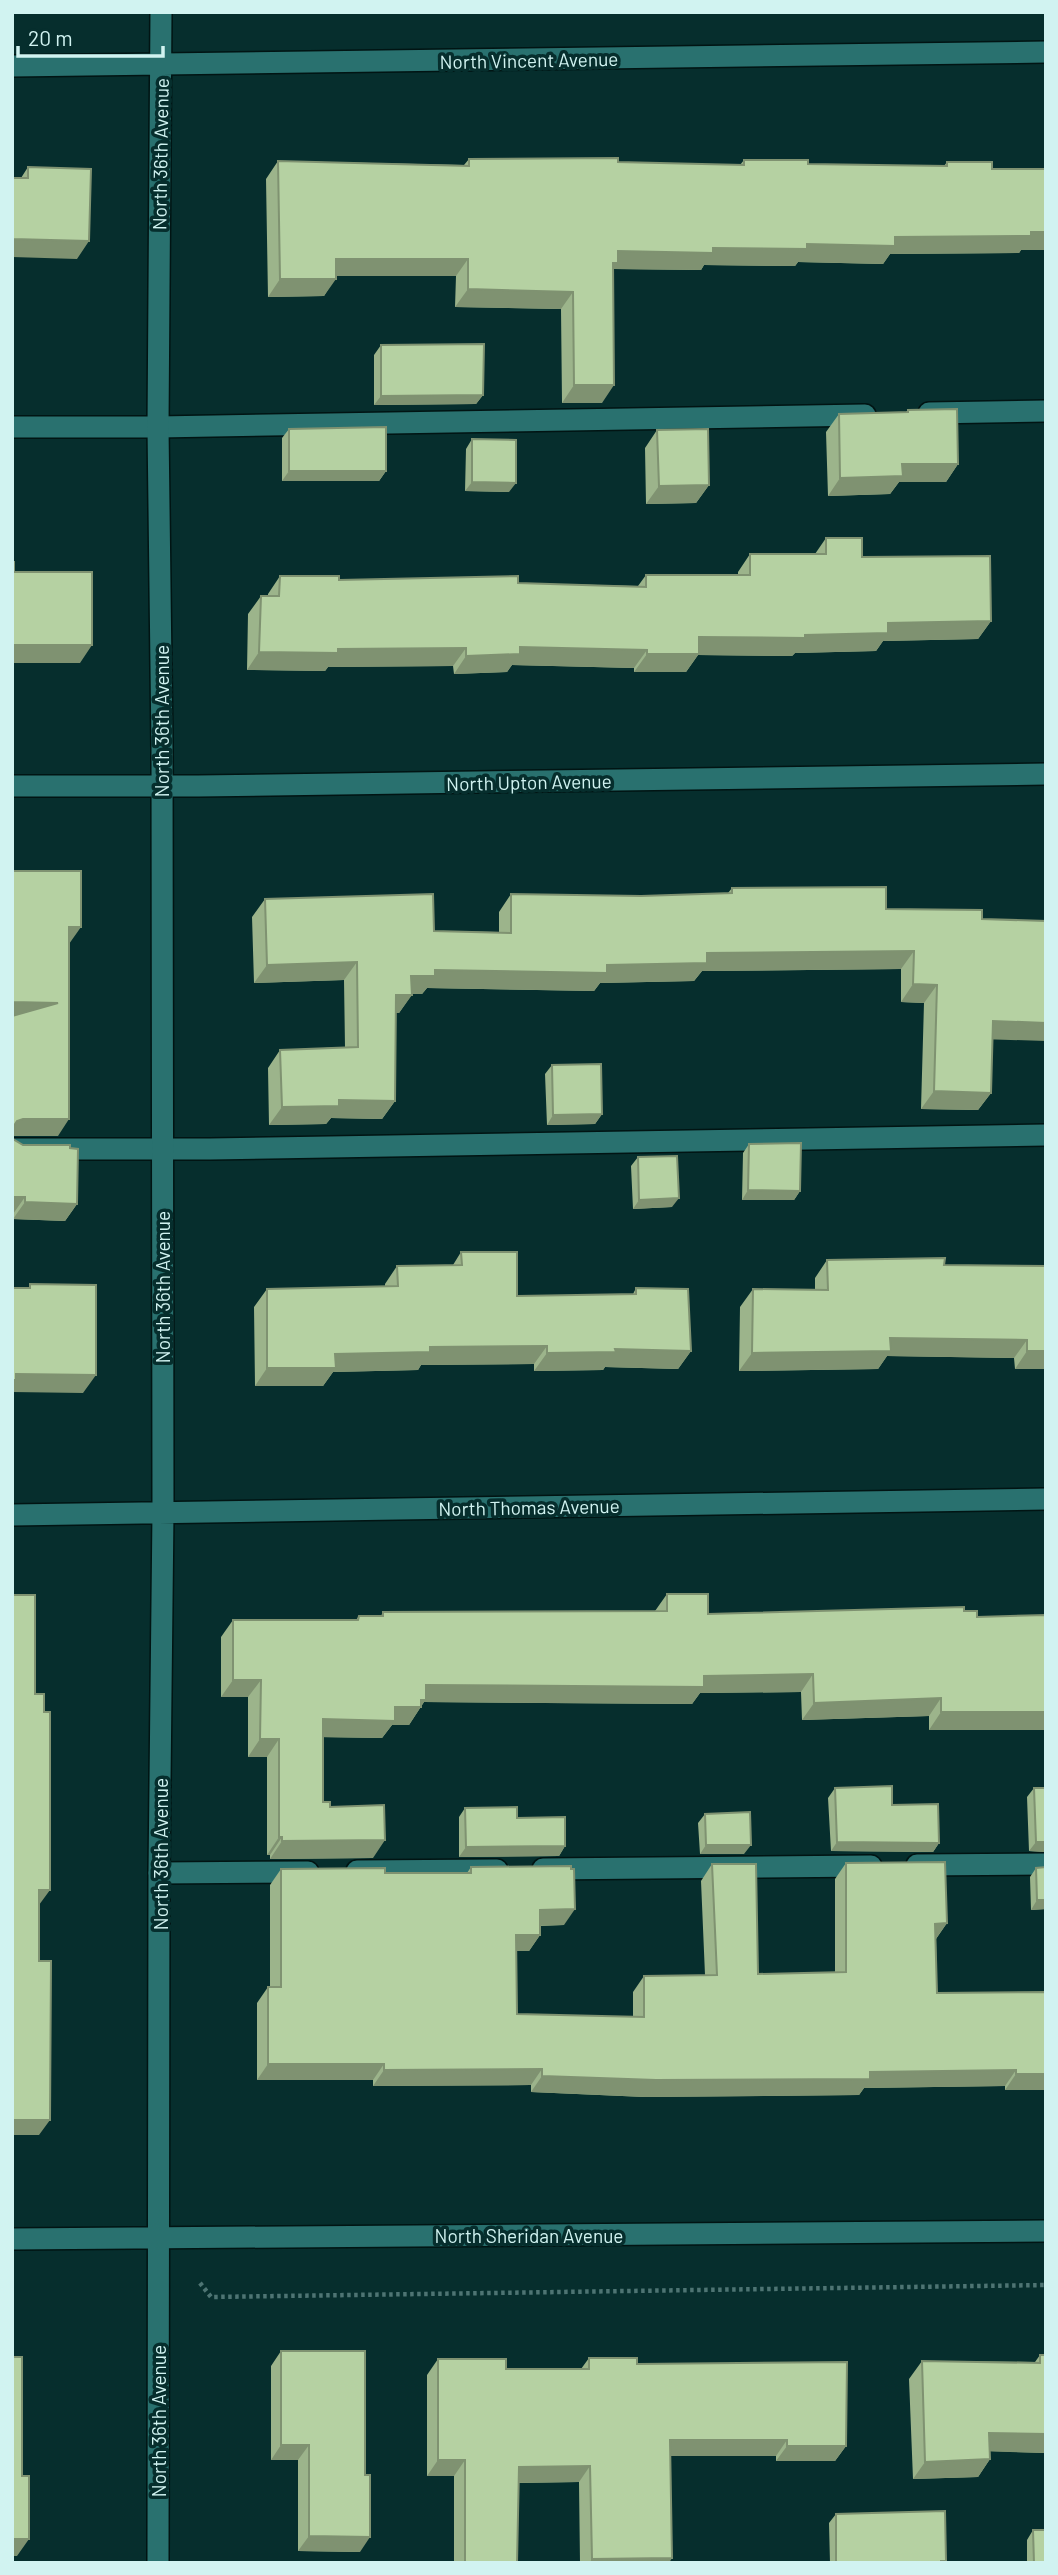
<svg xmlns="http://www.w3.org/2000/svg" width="1058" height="2575" font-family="Barlow,sans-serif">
<rect width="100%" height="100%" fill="#062e2d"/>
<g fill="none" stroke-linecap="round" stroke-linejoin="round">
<!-- lane casing -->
<g stroke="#011413" stroke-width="24">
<path id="lane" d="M929 413 1046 411
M12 427H158L865 415
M12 1149H210L1046 1135
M917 1865 1046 1864
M543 1869 871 1866
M357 1871 497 1870
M159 1873 308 1872"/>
</g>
<!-- street casing -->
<g stroke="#011413" stroke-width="24">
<path id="street" d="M12 66 1046 52
M12 786H198L1046 774
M12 1515 1046 1499
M12 2239 1046 2231
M158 2563 159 1873 163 1512 162 747 158 427 161 12"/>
</g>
<!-- path -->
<path stroke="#4e7473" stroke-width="4.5" stroke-dasharray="3.5 3.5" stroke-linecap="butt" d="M200 2283 211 2297 1046 2285"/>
<!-- lane -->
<use href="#lane" stroke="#29716f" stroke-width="21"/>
<!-- street -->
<use href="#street" stroke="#29716f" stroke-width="21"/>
</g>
<!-- wall -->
<path fill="#9cb48b" d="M469 159 740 165 744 160 808 164 944 166 947 162 992 169H1046V250H1021L1019 253 890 254 883 264 798 262 795 266 704 265 701 270 614 269 613 271 602 403H562L561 309 455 307 456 276H336L324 296 268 297 266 179 278 161 464 165Z
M28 167 77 259 21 178Z
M381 345 483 395 476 404 374 405V355Z
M908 410 958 464 946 482H899L890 494 828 496 826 432 839 414 906 412Z
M289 429 386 471 379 481H282V438Z
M657 430 709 485 696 503 646 504 645 448Z
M472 439 509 492 465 491 466 449Z
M826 538 991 621 978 639 883 641 876 651 795 653 792 656 698 655 686 672H634V668L512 665 507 672 454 674 453 666 328 667 325 671 247 670 248 614 261 596H268V594L280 576 339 580 518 583 638 586 646 575H738V572L750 554H815Z
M732 888 886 909 982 919 992 1039 991 1093 978 1110 921 1109 924 1003 901 1002V969L702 971 694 981 600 983 594 991 427 988 422 994H412L399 1013H396L395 1101 382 1119 331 1118 326 1124 269 1125 268 1068 280 1050 345 1047 344 980 254 983 252 917 265 899 434 931 499 932V912L511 894 641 896 728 893Z
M552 1065 602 1114 595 1124 547 1125 545 1074Z
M13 1139 77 1204 65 1221 13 1219Z
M749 1144 800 1191 794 1200H742L743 1153Z
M638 1157 672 1207 633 1209 631 1166Z
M461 1252 517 1296 633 1294 636 1288 691 1351 678 1369 605 1367 603 1370 534 1371V1364L421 1365 418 1370 333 1372 323 1386H255L254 1307 267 1289 385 1286V1284L397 1266 453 1265Z
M827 1260 944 1265 1046 1266V1369H1015L1014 1358 887 1356 878 1369 739 1371 740 1307 753 1289 815 1290V1278Z
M667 1594 708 1614 964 1611 977 1617 1046 1730H929V1716L802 1720 801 1692 700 1693 692 1704 424 1702 409 1725H392L382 1738 323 1737V1802L330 1807 373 1858 270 1859V1855H267V1757H248V1697H221V1637L233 1620H356L359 1616H381L383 1612 655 1611Z
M835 1788 892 1805 939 1843 933 1852 831 1851 828 1798Z
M1034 1788H1046V1852L1029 1851 1027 1797Z
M465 1808 565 1846 559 1856 459 1857V1817Z
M705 1814 744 1854H700L698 1823Z
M846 1863 947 1923 936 1939 937 1993 1046 2090H1005V2086L864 2088 859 2095 645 2097 531 2092V2085L373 2086V2080H257V2003L268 1987H270V1885L281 1869 385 1873H467L471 1867 564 1925 540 1926V1935L529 1951H517V2014L633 2017V1992L644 1976 705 1975 701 1881 712 1864 758 1974 835 1972V1879Z
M1036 1868 1046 1909 1031 1910 1030 1877Z
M281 2351 365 2475 360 2552 298 2551V2460H271V2366Z
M1040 2355 1046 2453 990 2451V2459L978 2477 913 2479 909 2379 922 2361 1035 2362Z
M589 2358 637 2364 846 2446 835 2461H776V2456H670L669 2563H580L579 2482 518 2483 517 2563H454V2476H427V2375L438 2359 506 2369H581Z
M836 2514 945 2563H830L829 2523Z
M1033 2530 1046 2563H1027V2540Z"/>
<!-- shaded-wall -->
<path fill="#7f9271" d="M1031 232H1046V250H1021L1019 253 890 254 883 264 798 262 795 266 704 265 701 270 614 269 606 280H600L618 251 807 244 895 237Z
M12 239 89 241 77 259 12 257Z
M336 259H468L456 276H323Z
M280 279H336L324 296 268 297Z
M468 289 573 292 561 309 455 307Z
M574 385H614L602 403H562Z
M483 395 476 404 374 405 381 396Z
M902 464H958L946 482H899L890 494 828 496 840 478Z
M289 471H386L379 481H282Z
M472 482 516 483 509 492 465 491Z
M709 485 696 503 646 504 659 486Z
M991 621 978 639 883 641 876 651 795 653 792 656 698 655 686 672H634L647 654 699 637 805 635 888 623Z
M12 645H92L80 663H12Z
M520 647 647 650 634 668 512 665 507 672 454 674 466 656Z
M466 648 453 666 328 667 325 671 247 670 259 652 338 649Z
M69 927H81L69 944Z
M914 951 901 969 702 971 694 981 600 983 594 991 427 988 422 994H398L411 976 435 970 607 965 707 953Z
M357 962 344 980 254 983 267 965Z
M913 984 937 985 924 1003 901 1002Z
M396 995H412L399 1013H384Z
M12 1002 58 1003 12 1019Z
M993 1021 1046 1023V1041L980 1039Z
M934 1091 991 1093 978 1110 921 1109Z
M339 1100 395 1101 382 1119 331 1118 326 1124 269 1125 282 1107Z
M602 1114 595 1124 547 1125 553 1115Z
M23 1119H69L58 1136H12V1128L17 1121Z
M748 1190 800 1191 794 1200H742Z
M12 1197H25L13 1214H12Z
M679 1198 672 1207 633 1209 639 1200Z
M25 1202 77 1204 65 1221 13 1219Z
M890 1338 1027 1340 1014 1358 887 1356 878 1369 739 1371 752 1353Z
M547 1346 534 1364 421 1365 418 1370 333 1372 323 1386H255L267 1368 335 1354 430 1347Z
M615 1349 691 1351 678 1369 605 1367 603 1370 534 1371 547 1353Z
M1027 1351H1046V1369H1015Z
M16 1374 96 1375 83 1393 12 1392V1380Z
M813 1674 801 1692 700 1693 692 1704 424 1702 409 1725H392L382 1738 311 1737 323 1719 395 1707 426 1685 704 1676Z
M233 1680H261L248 1697H221Z
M941 1698 929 1716 802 1720 814 1703Z
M941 1712H1046V1730H929Z
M260 1739H279L267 1757H248Z
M279 1837H282L270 1855H267Z
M385 1840 373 1858 270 1859 282 1841Z
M837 1842 939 1843 933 1852 831 1851Z
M1036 1842H1046V1852L1029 1851Z
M706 1845H751L744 1854H700Z
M565 1846 559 1856 459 1857 466 1847Z
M39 1890H50L39 1905Z
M1037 1900H1046V1909L1031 1910Z
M575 1909 564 1925 529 1926 540 1910Z
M947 1923 935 1940V1924Z
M516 1935H540L529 1951H505Z
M268 2064H384L373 2080H257Z
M542 2069 531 2085 373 2086 384 2070Z
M1016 2070 1005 2086 864 2088 859 2095 645 2097 531 2092 542 2076Z
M1016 2074H1046V2090H1005Z
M12 2120H50L39 2135H12Z
M989 2433 1046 2434V2453L977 2451Z
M670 2440H787L776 2456H659Z
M281 2445H309L298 2460H271Z
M787 2446H846L835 2461H776Z
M990 2459 978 2477 913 2479 925 2462Z
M438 2460H465L454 2476H427Z
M590 2466 579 2482 508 2483 519 2467Z
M309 2536 370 2537 360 2552 298 2551Z
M12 2539H29L17 2556H12Z
M672 2558 669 2563H589L592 2559Z"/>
<!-- building -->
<path fill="#b5d1a2" stroke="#7f9271" stroke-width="2" d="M618 158V162L744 165V160H808V164L947 166V162H992V169H1046V232H1031V236L895 237V246L807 244V249L713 248V253L618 251V263H613L614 385H574L573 292 468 289V259H336V279H280L278 161 469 166V159Z
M28 167 91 169 89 241 12 239V178H28Z
M484 344 483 395 381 396V345Z
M957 409 958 464H902L903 476 840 478 839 414 908 412V410Z
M386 427V471H289V429Z
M708 429 709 485 659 486 657 430Z
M472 439 516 440V483L472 482Z
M826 538H862V557L990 556 991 621 888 623V633L805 635V638L699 637V654H647V650L520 647V654L466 656V648L338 649V653L259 652 261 596H279L280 576H339V580L518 576V583L646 587V575H750V554H826Z
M12 562H14V572H92V645H12V646Z
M12 871H81V927H69V1119H23L17 1121 12 1129V1016L58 1003 12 1002Z
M886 887V909L982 910V919L1046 921V1023L993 1021 991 1093 934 1091 937 985 913 984 914 951 707 953V963L607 965V973L435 970V976H411L412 995H396L395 1101 339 1100V1106L282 1107 280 1050 358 1047 357 962 267 965 265 899 433 894 434 931 511 933V894L641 896 732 893V888Z
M601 1064 602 1114 553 1115 552 1065Z
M12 1136 13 1139 23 1145H70V1148L78 1149 77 1204 25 1202V1197H12Z
M801 1143 800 1191 748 1190 749 1144Z
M677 1156 679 1198 639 1200 638 1157Z
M461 1252H517V1296L636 1294V1288L688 1289 691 1351 615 1349 616 1352 547 1353V1346L430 1347V1352L335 1354 336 1368H267V1289L398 1286 397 1266 462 1265Z
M945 1258 944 1265 1046 1266V1351H1027V1340L890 1338 891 1351 752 1353 753 1289 828 1290 827 1260Z
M30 1284 96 1285V1375L16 1374V1380H12V1288H30Z
M667 1594H708V1614L964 1607V1611H977V1617L1046 1615V1712H941V1698L814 1703 813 1674 704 1676V1687L426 1685V1700H421V1707H395V1721L323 1719V1802H330V1807L384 1805 385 1840 282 1841V1837H279V1739H260L261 1680H233V1620H358L359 1616H383V1612L667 1611Z
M12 1595H35V1694H44V1712H50V1890H39V1961H51L50 2120H12Z
M892 1786V1805L938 1804 939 1843 837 1842 835 1788Z
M1034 1788H1046V1842H1036Z
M517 1807V1818L565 1817V1846L466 1847 465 1808Z
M750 1812 751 1845H706L705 1814Z
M945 1862 947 1923 935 1924 937 1993 1046 1992V2074H1016V2070L870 2072V2079L656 2080 542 2076V2069L384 2070V2064H268V1987H281V1869L385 1868V1873H471V1867L571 1866V1869H574L575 1909 540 1910V1935H516L517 2014 644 2017V1976L717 1975 712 1864H756L758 1974 846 1972V1863Z
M1046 1867V1900H1037L1036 1868Z
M281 2351H365V2475H370V2537L309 2536V2445H281Z
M1040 2355H1046V2434L989 2433 990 2459 925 2462 922 2361 1040 2363Z
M12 2357H22V2476H29V2539H12Z
M589 2358H637V2364L847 2362 846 2446H787V2440H670L672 2558 592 2559 590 2466 519 2467 517 2563H465V2460H438V2359H506V2369H589Z
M945 2511 946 2561H941V2563H836V2514Z
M1033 2530H1046V2563H1034Z"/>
<g text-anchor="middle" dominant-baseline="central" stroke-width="7" stroke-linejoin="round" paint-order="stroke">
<!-- street labels -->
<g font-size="19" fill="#d1f3f1" stroke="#062e2d">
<text transform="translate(529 60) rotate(-1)">North Vincent Avenue</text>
<text transform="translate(160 154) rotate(-89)">North 36th Avenue</text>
<text transform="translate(161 721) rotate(-90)">North 36th Avenue</text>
<text transform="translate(529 782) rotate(-1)">North Upton Avenue</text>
<text transform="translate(162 1287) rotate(-90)">North 36th Avenue</text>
<text transform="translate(529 1507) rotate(-1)">North Thomas Avenue</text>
<text transform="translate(160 1854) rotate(-90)">North 36th Avenue</text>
<text x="529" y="2235">North Sheridan Avenue</text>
<text transform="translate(158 2421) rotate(-90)">North 36th Avenue</text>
</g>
</g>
<!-- border -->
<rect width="1058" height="2575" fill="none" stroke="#d1f3f1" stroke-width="28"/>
<!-- scale -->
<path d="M18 46v10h145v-10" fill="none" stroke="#d1f3f1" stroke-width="3.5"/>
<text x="28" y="46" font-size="21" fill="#d1f3f1" stroke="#062e2d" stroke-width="5" paint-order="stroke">20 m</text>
</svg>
